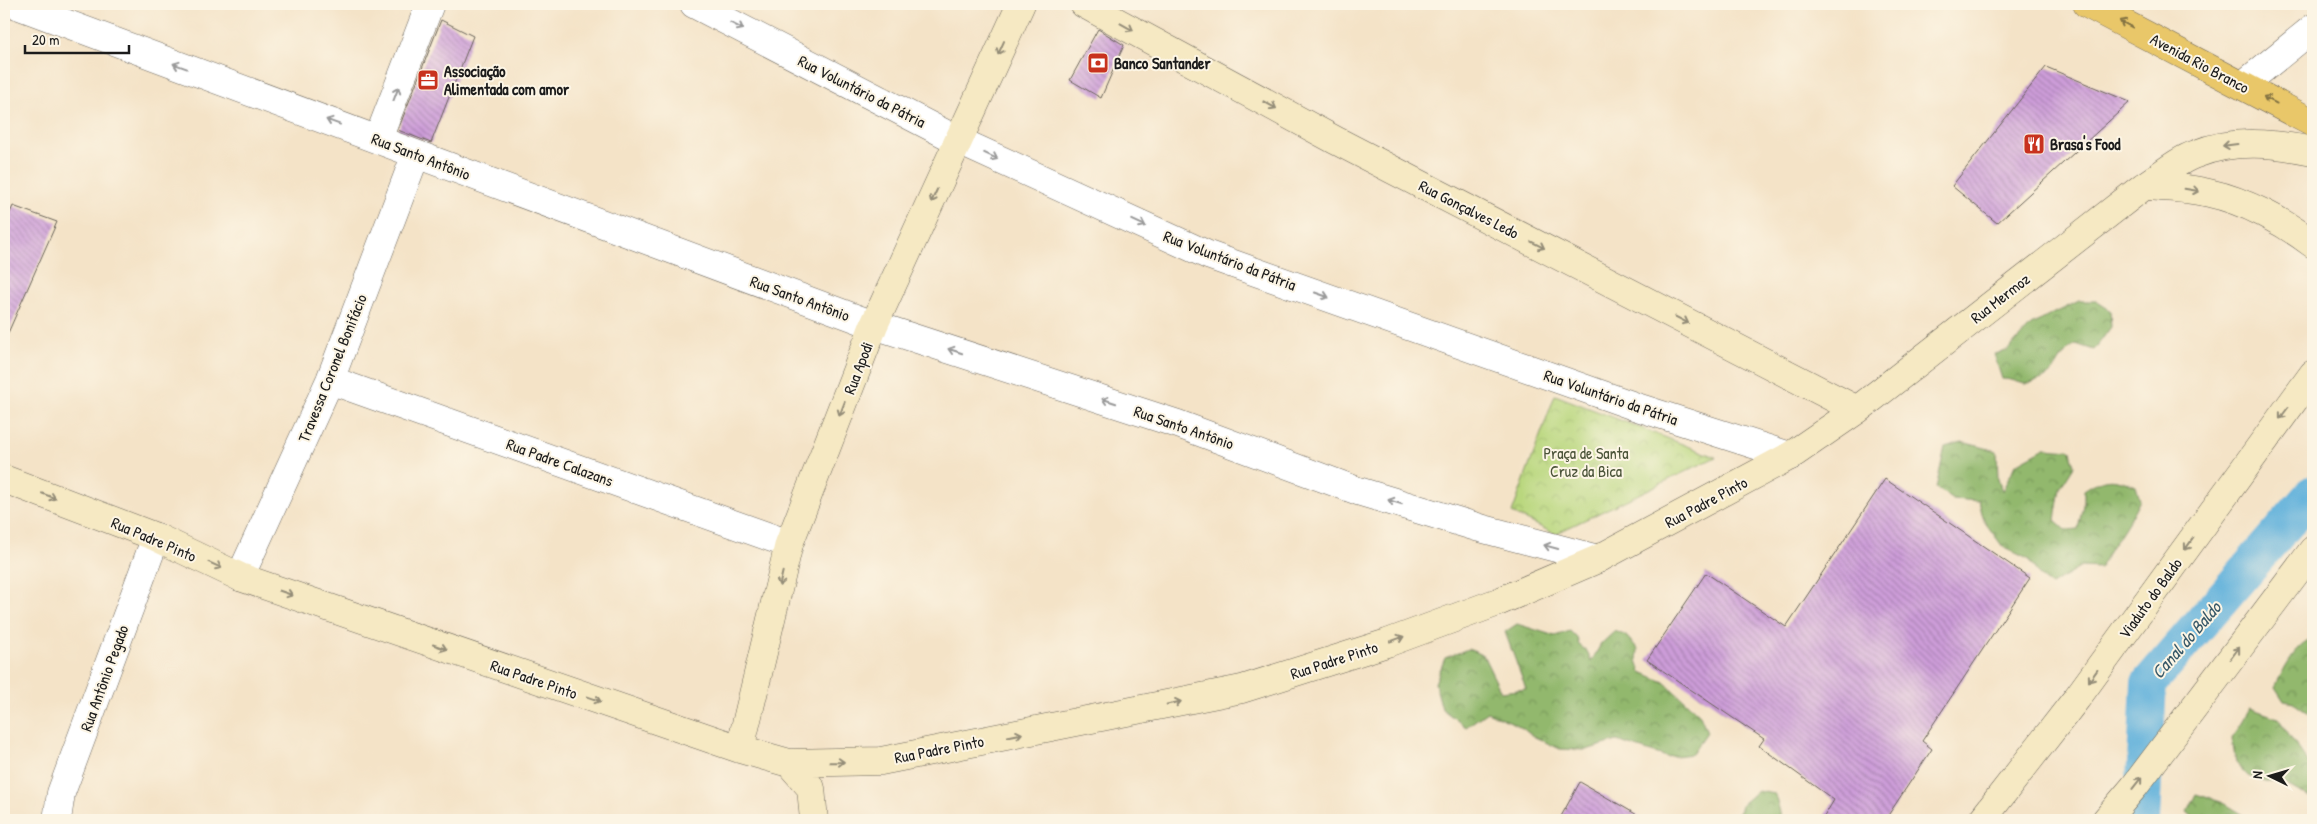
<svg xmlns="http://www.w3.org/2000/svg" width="2317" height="824" font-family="'Patrick Hand',sans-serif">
<defs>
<pattern id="forest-crowns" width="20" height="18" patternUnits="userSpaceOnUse" patternTransform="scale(1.25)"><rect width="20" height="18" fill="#92b86d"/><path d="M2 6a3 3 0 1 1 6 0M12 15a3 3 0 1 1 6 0" fill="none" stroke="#769559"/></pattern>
<pattern id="park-crowns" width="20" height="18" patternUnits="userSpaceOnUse" patternTransform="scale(1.25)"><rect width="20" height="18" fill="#b9d77e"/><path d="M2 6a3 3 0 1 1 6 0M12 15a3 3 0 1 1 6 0" fill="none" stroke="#9eb86c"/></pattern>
<pattern id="building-back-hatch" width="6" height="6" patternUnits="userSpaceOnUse" patternTransform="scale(1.25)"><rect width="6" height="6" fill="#cd9dd9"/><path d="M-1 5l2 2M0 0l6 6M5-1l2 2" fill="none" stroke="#a67faf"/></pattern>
</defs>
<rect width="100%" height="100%" fill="#fcf5e5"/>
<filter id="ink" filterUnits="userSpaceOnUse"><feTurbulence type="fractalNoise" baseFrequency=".02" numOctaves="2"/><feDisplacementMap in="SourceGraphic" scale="10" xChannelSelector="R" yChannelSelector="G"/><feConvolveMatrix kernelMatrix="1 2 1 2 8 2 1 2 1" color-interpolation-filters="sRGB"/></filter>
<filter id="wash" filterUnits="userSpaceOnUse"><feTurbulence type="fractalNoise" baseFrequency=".0096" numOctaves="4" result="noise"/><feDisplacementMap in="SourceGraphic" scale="20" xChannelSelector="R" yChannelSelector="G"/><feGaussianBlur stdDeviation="1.12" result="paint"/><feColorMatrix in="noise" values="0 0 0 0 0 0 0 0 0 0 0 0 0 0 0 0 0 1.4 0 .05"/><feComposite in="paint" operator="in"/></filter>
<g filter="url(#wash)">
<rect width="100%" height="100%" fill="#f4e3c7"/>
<!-- forest -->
<path fill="url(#forest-crowns)" stroke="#576a44" d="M2079 301H2096L2110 310 2111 327 2094 350 2076 344C2056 355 2062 373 2037 381 2033 382 2028 384 2025 384 2016 382 2012 379 2002 379L1994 354 2007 351 2031 325Z
M1962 442 1997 451 1998 479 2002 491 2016 464 2045 448 2071 450 2074 466 2060 488 2055 520 2066 530 2078 529 2084 500V490C2105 476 2113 477 2136 486L2140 500C2129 524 2112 544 2100 568L2081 567 2051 585 2041 578 2028 559 2003 547 1984 521 1979 501 1953 499 1936 488 1945 447Z
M1517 624 1555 636 1570 631 1577 638 1579 645 1587 651 1591 662 1601 644 1615 631 1626 636 1638 649 1637 660 1641 672 1664 682 1700 715 1707 732 1692 754 1667 757 1617 741 1586 750 1560 749 1533 736 1516 724 1487 712 1466 727 1442 709 1435 683 1445 658 1468 649 1483 655 1501 692 1526 689 1505 632Z
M2313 639V716L2295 703 2284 701 2275 687C2284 669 2294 646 2313 639Z
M2250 708 2278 718 2313 770V800L2282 782H2265L2248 776 2236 763 2232 738Z
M1757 791 1775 794 1781 816 1787 820H1737L1741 805Z
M2196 794 2221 802 2251 820H2194L2193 817 2187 812Z"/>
<!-- park -->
<path fill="url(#park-crowns)" stroke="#6a7a4d" d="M1555 395 1716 457 1555 534 1512 513Z"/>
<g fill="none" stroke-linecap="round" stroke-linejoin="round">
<!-- canal -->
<path stroke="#60b1db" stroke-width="36" d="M2142 820 2149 683 2313 493"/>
</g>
<g id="blocks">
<!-- building -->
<path fill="url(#building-back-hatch)" d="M441 20 473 36 431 143 398 130Z
M1098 29 1124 45 1101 98 1070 80Z
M2046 67 2130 102 1997 223 1952 186Z
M13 206 57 222 4 342V226Z
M1885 479 2030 578 1922 741 1932 749 1885 820H1822L1834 800 1759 746 1764 739 1647 660 1706 573 1786 627Z
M1580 782 1646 820H1559Z"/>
</g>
</g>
<g filter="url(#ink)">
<use href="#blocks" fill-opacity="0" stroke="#686258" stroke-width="1"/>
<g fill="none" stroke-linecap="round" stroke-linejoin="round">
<!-- street casing -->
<g stroke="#686258" stroke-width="29">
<path id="street" d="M14 4 874 325 1178 424 1358 491 1480 528 1598 559
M694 4 959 141 1208 255 1634 406 1790 456
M2243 85 2313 28
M378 139 430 4
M330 380 789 544
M240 577 330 380 416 154
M57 820 61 793 156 537"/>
</g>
<!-- secondary casing -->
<g stroke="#686258" stroke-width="29">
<path id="secondary" d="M1084 4 1335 140 1857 410
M2144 186C2166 187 2188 188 2209 193 2246 201 2284 222 2313 244
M4 479 156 537 240 577 740 749 789 763 881 761 1242 689 1387 643 1498 602 1598 559 1790 456 1857 410 2144 186C2160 176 2178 160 2196 154 2234 139 2274 143 2313 151
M740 749 789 544 874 325 1021 4
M789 763 811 788 814 820
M1982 820 2077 698 2313 374
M2106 820 2134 787 2313 550"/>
</g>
<!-- primary casing -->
<g stroke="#686258" stroke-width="29">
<path id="primary" d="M2087 4 2313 123"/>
</g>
<!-- street -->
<use href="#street" stroke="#fff" stroke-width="28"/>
<!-- secondary -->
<use href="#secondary" stroke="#f6e9c3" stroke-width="28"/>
<!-- primary -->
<use href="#primary" stroke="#e9c769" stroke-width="28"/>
</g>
<!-- one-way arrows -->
<defs><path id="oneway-shaft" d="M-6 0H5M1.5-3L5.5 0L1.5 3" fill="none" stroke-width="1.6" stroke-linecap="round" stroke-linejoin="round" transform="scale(1.25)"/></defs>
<g stroke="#827242">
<use href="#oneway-shaft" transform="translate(2126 24) rotate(-152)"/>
<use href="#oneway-shaft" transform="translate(2270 100) rotate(-152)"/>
</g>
<g stroke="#999">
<use href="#oneway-shaft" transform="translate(737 26) rotate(27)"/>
<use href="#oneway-shaft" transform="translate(180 66) rotate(-160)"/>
<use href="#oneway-shaft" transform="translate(396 94) rotate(-69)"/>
<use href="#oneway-shaft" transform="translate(333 122) rotate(-160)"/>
<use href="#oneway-shaft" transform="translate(991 156) rotate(25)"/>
<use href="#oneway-shaft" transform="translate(1139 223) rotate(25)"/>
<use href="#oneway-shaft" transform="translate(1322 295) rotate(19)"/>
<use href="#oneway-shaft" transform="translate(955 351) rotate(-162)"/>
<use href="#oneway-shaft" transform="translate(1109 401) rotate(-162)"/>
<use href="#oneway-shaft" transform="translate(1395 502) rotate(-163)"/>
<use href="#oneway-shaft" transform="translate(1551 547) rotate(-165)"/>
</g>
<g stroke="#948d78">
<use href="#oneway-shaft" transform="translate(1127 27) rotate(29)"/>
<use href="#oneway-shaft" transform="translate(1001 48) rotate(114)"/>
<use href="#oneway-shaft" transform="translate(1270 105) rotate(29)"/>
<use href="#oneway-shaft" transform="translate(2230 145) rotate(173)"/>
<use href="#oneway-shaft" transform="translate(2192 190) rotate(9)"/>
<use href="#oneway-shaft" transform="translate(934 196) rotate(115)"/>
<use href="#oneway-shaft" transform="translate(1538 245) rotate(27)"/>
<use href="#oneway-shaft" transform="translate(1682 320) rotate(27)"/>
<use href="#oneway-shaft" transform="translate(842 409) rotate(111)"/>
<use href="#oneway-shaft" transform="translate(2284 413) rotate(127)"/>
<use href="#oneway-shaft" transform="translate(49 496) rotate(21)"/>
<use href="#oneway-shaft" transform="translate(2189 544) rotate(126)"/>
<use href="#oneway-shaft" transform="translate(215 565) rotate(25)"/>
<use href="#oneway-shaft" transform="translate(781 579) rotate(103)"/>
<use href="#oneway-shaft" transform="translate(286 593) rotate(19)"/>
<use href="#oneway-shaft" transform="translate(1397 639) rotate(-20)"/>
<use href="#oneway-shaft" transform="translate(440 647) rotate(19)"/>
<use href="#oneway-shaft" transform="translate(2235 653) rotate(-53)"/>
<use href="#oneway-shaft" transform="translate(2093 676) rotate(126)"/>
<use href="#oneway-shaft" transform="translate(594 699) rotate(19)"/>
<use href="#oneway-shaft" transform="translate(1174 703) rotate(-12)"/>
<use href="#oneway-shaft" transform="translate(1015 735) rotate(-11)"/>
<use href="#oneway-shaft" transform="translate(837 762) rotate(-1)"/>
<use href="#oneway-shaft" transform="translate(2137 783) rotate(-52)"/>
</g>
</g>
<!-- icons -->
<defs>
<g id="bank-square" transform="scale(1.125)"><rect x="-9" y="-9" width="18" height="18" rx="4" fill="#c8321e" stroke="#fcf5e5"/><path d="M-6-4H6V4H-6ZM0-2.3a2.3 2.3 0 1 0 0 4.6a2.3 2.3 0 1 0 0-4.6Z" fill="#fff"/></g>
<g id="office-square" transform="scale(1.125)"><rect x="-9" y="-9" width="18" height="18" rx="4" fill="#c8321e" stroke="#fcf5e5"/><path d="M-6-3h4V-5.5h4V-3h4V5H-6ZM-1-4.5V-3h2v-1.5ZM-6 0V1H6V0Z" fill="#fff"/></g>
<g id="restaurant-square" transform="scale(1.125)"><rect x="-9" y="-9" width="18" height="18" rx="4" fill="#c8321e" stroke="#fcf5e5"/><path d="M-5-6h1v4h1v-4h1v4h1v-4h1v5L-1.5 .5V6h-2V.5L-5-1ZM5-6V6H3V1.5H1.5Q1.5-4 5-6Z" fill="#fff"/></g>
</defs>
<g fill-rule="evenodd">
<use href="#bank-square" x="1098" y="63"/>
<use href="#office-square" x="428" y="80"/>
<use href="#restaurant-square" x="2034" y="144"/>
</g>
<g text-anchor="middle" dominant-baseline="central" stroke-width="4" stroke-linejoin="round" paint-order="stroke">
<!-- poi labels -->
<g font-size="16" font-weight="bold" fill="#1c1c1c" stroke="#fcf5e5" text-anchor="start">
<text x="1114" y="63">Banco Santander</text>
<text x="444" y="71">Associação<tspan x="444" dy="18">Alimentada com amor</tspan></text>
<text x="2050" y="144">Brasa's Food</text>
</g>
<!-- street labels -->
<g font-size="16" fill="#1c1c1c" stroke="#fcf5e5">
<text transform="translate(2200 63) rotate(28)">Avenida Rio Branco</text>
<text transform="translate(862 91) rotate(27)">Rua Voluntário da Pátria</text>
<text transform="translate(421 156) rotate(21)">Rua Santo Antônio</text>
<text transform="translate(1469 209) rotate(27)">Rua Gonçalves Ledo</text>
<text transform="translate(1230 260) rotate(21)">Rua Voluntário da Pátria</text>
<text transform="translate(800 298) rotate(20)">Rua Santo Antônio</text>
<text transform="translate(2000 298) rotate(-38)">Rua Mermoz</text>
<text transform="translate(332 368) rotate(-68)">Travessa Coronel Bonifácio</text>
<text transform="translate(858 368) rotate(-69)">Rua Apodi</text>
<text transform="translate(1611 397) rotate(19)">Rua Voluntário da Pátria</text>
<text transform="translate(1184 427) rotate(19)">Rua Santo Antônio</text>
<text transform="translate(560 462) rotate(20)">Rua Padre Calazans</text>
<text transform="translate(1706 502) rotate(-28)">Rua Padre Pinto</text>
<text transform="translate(154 539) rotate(23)">Rua Padre Pinto</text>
<text transform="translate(2150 598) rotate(-54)">Viaduto do Baldo</text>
<text transform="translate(1334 660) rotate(-18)">Rua Padre Pinto</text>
<text transform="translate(104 678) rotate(-70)">Rua Antônio Pegado</text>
<text transform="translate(534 679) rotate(19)">Rua Padre Pinto</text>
<text transform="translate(939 749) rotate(-11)">Rua Padre Pinto</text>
</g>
<!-- park labels -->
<g font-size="16" fill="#4b5439" stroke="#fcf5e5">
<text x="1586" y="453">Praça de Santa<tspan x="1586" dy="18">Cruz da Bica</tspan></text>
</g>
<!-- water labels -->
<g font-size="18" font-style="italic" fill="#375868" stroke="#fcf5e5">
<text transform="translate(2186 640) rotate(-49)">Canal do Baldo</text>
</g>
</g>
<!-- margin -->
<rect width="2317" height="824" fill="none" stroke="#fcf5e5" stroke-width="20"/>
<!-- north arrow -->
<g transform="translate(2270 776) rotate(275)" stroke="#fcf5e5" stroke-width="4" paint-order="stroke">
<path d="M0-4L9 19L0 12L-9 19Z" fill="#1c1c1c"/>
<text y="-8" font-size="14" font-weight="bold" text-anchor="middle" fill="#1c1c1c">N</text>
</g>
<!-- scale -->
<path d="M25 45v8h104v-8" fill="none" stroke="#1c1c1c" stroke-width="2.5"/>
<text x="32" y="45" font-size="15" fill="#1c1c1c" stroke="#fcf5e5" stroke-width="4" paint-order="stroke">20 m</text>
</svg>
